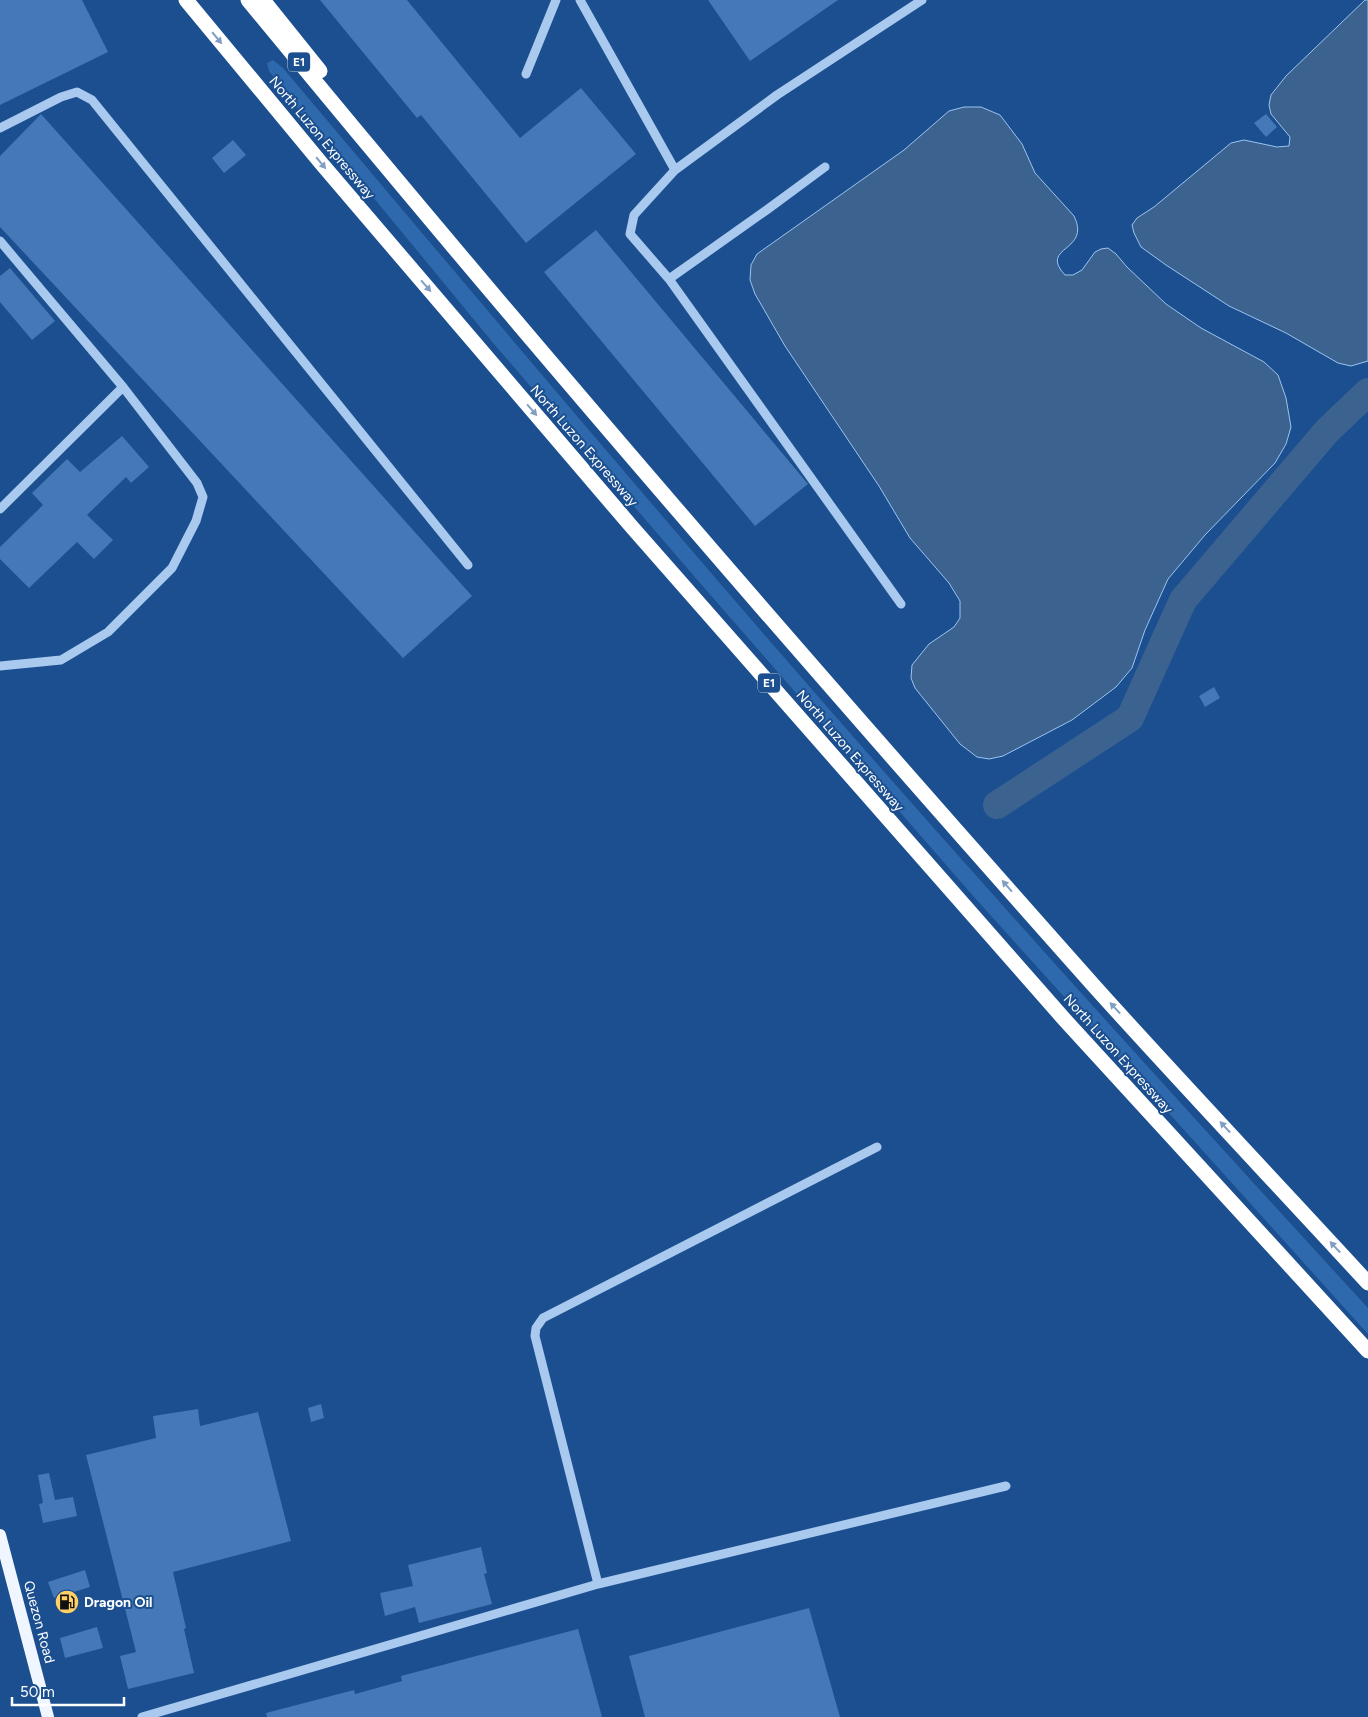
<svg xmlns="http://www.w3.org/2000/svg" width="1368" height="1717" font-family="Figtree,sans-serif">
<rect width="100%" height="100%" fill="#1b4f8f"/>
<!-- green -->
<path fill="#2e69ad" d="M273 60 283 68C466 285 649 503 836 717 1011 917 1189 1113 1368 1308V1334L975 898 700 583 494 344 368 191 297 108 269 71 267 63Z"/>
<!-- water -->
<path fill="#3c6290" stroke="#9cc4f0" d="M1365 0H1368V361L1351 366 1338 363 1286 333 1229 306 1166 265 1141 247 1134 233 1132 225 1137 218 1154 207 1231 143 1244 140 1277 147 1289 146 1290 137 1271 114 1269 105 1271 95 1286 76Z
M964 107H981L1000 115 1022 144 1035 173 1074 216C1092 252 1038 246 1065 275H1073L1082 270 1095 252 1101 249 1108 248 1116 254 1127 267 1166 304 1201 328 1264 362 1278 375 1286 398 1291 427 1286 444 1275 463 1205 535 1168 579 1145 630 1132 668 1116 687 1072 720 1003 756 989 759 977 757 960 744 915 688 911 678 912 665 929 644 954 627 960 618V601L949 583 910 538 879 486 785 346 755 294 750 280 751 265 757 254 904 150 949 111Z"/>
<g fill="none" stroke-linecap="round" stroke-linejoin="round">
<!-- river -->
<path stroke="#3c6290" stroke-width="28" d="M997 805 1130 718 1183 600 1327 431 1368 392"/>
</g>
<!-- building -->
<path fill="#4478b7" d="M0 0H82L108 52 0 105Z
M320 0H407L520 138 581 88 636 154 526 243 421 115 417 118Z
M708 0H838L750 61Z
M41 114 472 596 403 658 0 227V156Z
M1266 114 1277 127 1266 137 1254 123Z
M233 140 246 155 224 173 212 158Z
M596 230 808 484 755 526 544 272Z
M10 268 55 321 32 340 0 302V276Z
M122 436 149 467 131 483 126 477 87 515 113 540 94 559 77 542 29 588 0 559V547L43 505 32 493 67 459 80 472Z
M1214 687 1220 698 1205 707 1199 696Z
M321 1404 324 1418 311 1422 308 1408Z
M198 1409 200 1426 258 1412 291 1541 173 1572 186 1628 184 1629 194 1673 128 1689 120 1656 136 1652 86 1455 156 1438 153 1416Z
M49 1473 55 1500 73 1497 77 1516 43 1523 39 1504 43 1503 38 1475Z
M481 1547 487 1573 484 1574 492 1604 419 1623 415 1607 385 1616 380 1593 413 1586 408 1565Z
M85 1570 90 1587 54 1598 48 1582Z
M809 1608 840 1717H645L629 1656Z
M97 1627 103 1648 65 1658 60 1638Z
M578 1629 602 1717H267L266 1713 354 1690 355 1694 402 1681 401 1676Z"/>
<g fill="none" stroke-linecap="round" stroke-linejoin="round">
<!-- minor -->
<path stroke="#a9c9ee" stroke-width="9" d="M580 0 675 170 634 215 630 234 669 279 901 604
M526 74 556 0
M0 128 61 97 77 92 92 100 468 565
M675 170 777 95 922 0
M0 241 123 387 197 483 203 497 196 521 172 568 108 632 61 660 0 666
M669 279 768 209 825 167
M0 509 123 387
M598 1584 535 1336 536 1328 543 1318 877 1147
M142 1717 598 1584 1006 1486"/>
<!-- major -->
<path stroke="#f0f6ff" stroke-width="12" d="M0 1535 48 1717"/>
<!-- highway -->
<path stroke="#fff" stroke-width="15" d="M186 0 321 163 631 526 1064 1019 1368 1351
M248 0C523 335 807 663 1095 987 1185 1087 1277 1184 1368 1283
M263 0 320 71"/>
</g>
<!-- one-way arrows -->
<defs><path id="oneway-solid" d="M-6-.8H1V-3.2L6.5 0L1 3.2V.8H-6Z" transform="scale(1.25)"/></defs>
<g fill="#829ec1">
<use href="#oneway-solid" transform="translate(217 38) rotate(50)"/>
<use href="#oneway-solid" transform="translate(321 163) rotate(50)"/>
<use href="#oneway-solid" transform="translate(426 286) rotate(49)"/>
<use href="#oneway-solid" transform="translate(532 410) rotate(49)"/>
<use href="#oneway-solid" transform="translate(1007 886) rotate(-131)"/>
<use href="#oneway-solid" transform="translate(1115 1008) rotate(-133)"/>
<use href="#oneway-solid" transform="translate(1225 1127) rotate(-133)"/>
<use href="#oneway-solid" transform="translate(1335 1247) rotate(-133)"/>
</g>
<!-- icons -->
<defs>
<g id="fuel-disc" transform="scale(1.25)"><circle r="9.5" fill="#ffd166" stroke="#1b4f8f"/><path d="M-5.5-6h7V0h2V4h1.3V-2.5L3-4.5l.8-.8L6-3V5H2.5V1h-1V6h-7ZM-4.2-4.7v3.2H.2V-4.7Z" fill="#111"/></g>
</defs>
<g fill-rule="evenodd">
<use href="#fuel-disc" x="67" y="1602"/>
</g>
<g text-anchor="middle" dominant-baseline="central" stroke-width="4" stroke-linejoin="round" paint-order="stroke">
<!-- shield labels -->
<g fill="#1b4f8f" stroke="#bbcadd" stroke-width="1">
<rect x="288" y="52.5" width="22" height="19" rx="4"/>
<rect x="758" y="673.5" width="22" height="19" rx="4"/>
</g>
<g font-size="12" font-weight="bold" fill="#fff">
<text x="299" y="62">E1</text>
<text x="769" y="683">E1</text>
</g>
<!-- street labels -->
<g font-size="14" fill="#fff" stroke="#1b4f8f">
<text transform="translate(322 138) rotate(50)">North Luzon Expressway</text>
<text transform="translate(584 446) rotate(49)">North Luzon Expressway</text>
<text transform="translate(850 751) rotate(49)">North Luzon Expressway</text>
<text transform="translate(1118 1054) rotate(48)">North Luzon Expressway</text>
<text transform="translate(39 1622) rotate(75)">Quezon Road</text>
</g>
<!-- poi labels -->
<g font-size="14" font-weight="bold" fill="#fff" stroke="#1b4f8f" text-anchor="start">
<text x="84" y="1602">Dragon Oil</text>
</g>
</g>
<!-- scale -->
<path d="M12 1697v8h112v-8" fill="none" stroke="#ffffff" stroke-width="2.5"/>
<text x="20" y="1697" font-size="15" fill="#ffffff" stroke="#1b4f8f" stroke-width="4" paint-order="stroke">50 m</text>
</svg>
